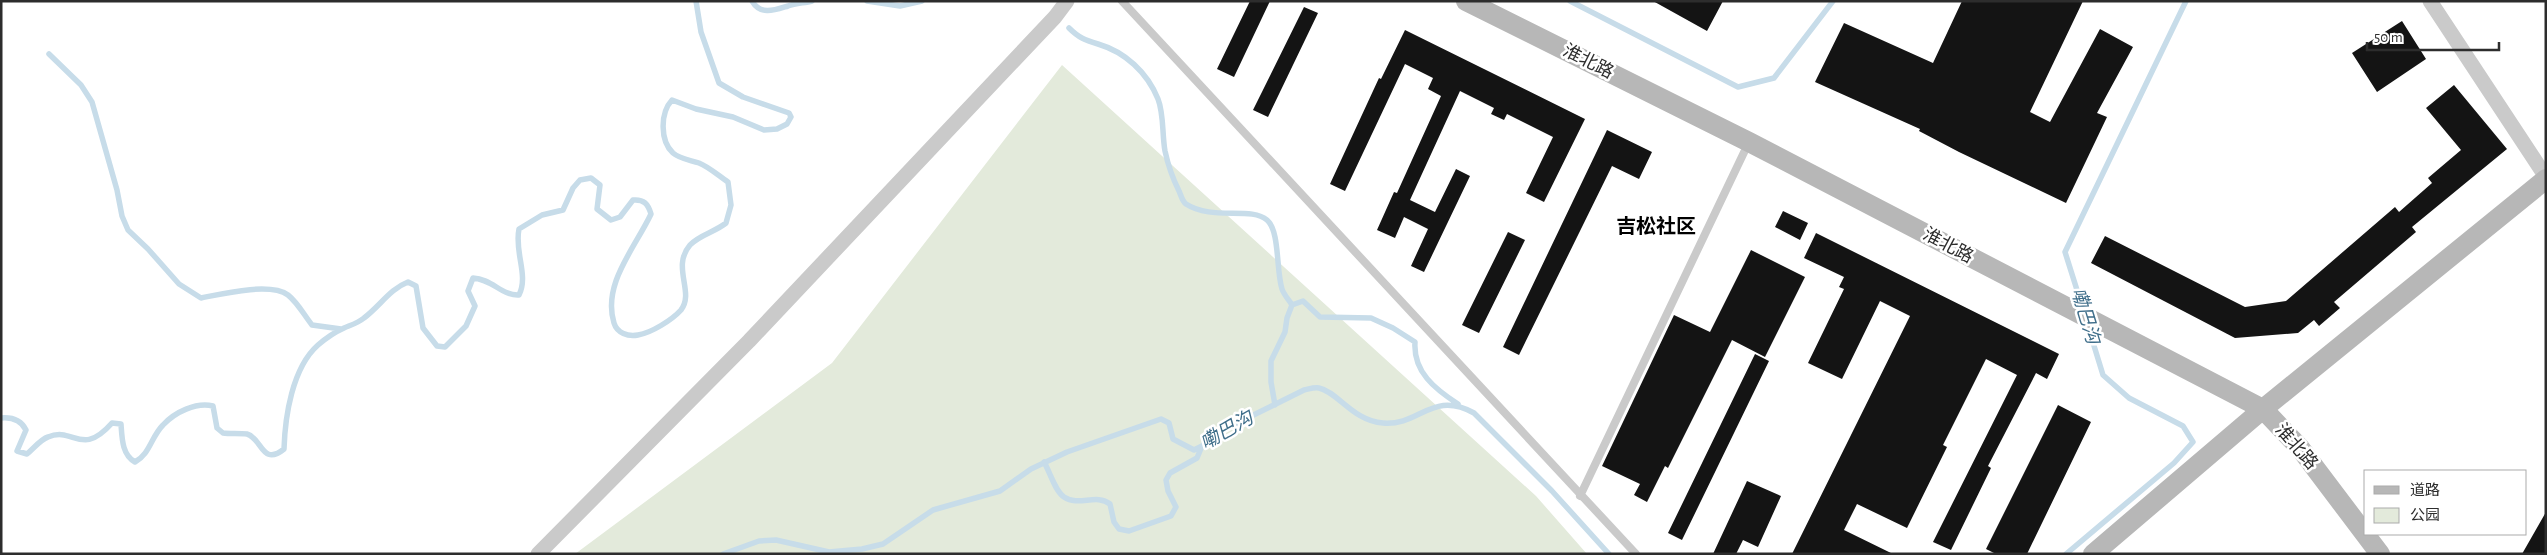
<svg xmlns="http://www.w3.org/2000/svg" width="2547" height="555" font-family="'Alegreya Sans','Noto Sans SC',sans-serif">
<rect width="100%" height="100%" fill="#fff"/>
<!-- green -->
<path fill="#e3eadb" d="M1062 65 1536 496 1587 554H575L832 363Z"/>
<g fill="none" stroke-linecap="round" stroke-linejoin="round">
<!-- stream -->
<path stroke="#c7dce9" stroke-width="5.5" d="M752 1C761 16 775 10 788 6 796 3 805 3 812 1
M867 1 900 6 922 1
M1570 1 1738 87 1774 78 1833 1
M1069 28C1079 38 1085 40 1098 44 1125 52 1147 72 1158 99 1164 114 1162 135 1165 151 1168 165 1173 179 1179 191 1181 195 1182 201 1186 204 1212 221 1251 206 1267 220 1280 231 1276 271 1282 289 1284 295 1289 300 1292 305
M49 54 81 85 92 102 117 190 122 216 128 230 148 249 179 284 201 298C221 294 270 282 288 295 298 303 304 315 312 325L341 329
M2083 309 2065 252 2186 1
M1275 405 1271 382V361L1285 332 1287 318 1292 305 1303 301 1320 317 1371 318 1393 328 1415 342C1413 372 1435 389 1458 404
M1 418C12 417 21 420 26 430L17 451 27 454C33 449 41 439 48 437 74 426 81 458 112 423L121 424C122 438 122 455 135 462 150 454 151 437 163 425 175 412 196 402 213 406L217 428 223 433C230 434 239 433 247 434 262 438 262 467 284 449 285 417 292 368 318 345 325 339 335 332 344 328 351 325 358 323 364 318 380 306 390 289 408 282L416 286 423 328 437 346 445 347 466 326 475 306 468 291 473 278C492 279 502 296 519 295 529 275 514 252 519 229L542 215 563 210 573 188 580 180 591 178 600 185 597 209 611 220 620 217 633 200C644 199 648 204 651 214 635 248 602 284 614 323 617 333 628 337 638 335 651 333 672 320 681 310 695 292 671 267 690 245 699 235 715 232 726 223L731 205 728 182C719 176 709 167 699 163 690 160 680 159 673 153 660 141 660 113 672 100L696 109 733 117 764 130 777 129 787 124 791 117 789 113 743 97 719 83 701 32 696 1
M1044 462C1050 472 1055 491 1064 497 1079 507 1096 493 1110 504L1114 522 1119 529 1129 531 1171 516 1176 507 1168 491 1166 480 1170 473 1197 458 1202 446
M723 554 759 541 776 540 829 552 862 549 883 544 933 510 1000 491 1031 469 1067 452 1161 419 1169 423 1173 439 1194 450 1202 446 1211 436 1304 390C1309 389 1315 387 1319 388 1338 392 1353 421 1383 423 1420 426 1432 390 1474 413L1552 491 1609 554
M2066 554 2174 463 2193 442 2183 426 2129 398 2103 375 2087 323"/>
</g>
<!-- building -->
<path fill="#141414" d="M1250 1H1270L1234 77 1217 69Z
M1653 1H1723L1707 31Z
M1962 1H2083L2030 112 2050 122 2100 29 2133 47 2097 113 2107 117 2066 203 1959 152 1919 131 1920 129 1815 82 1844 23 1933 63Z
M1304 7 1318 13 1268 117 1253 110Z
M2402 21 2426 59 2377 92 2352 53Z
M1405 30 1585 119 1544 202 1526 193 1553 137 1507 114 1504 120 1491 114 1494 108 1460 91 1410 200 1435 212 1456 169 1470 176 1424 272 1411 266 1428 229 1404 217 1395 238 1377 230 1394 192 1397 193 1441 96 1428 89 1433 78 1405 64 1345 191 1330 184 1379 78 1381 79Z
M2454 85 2507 149 2412 227 2416 232 2334 302 2340 308 2319 326 2314 320 2298 333 2235 338 2091 263 2105 236 2245 307 2286 301 2395 207 2399 212 2432 183 2428 178 2461 150 2426 108Z
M1607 130 1652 152 1639 179 1612 166 1519 355 1503 347Z
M1783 211 1808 223 1800 240 1775 227Z
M1508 232 1525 240 1479 333 1462 325Z
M1816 233 2059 354 2047 379 2036 373 1988 466 1991 468 1951 550 1933 542 2017 375 1986 359 1943 445 1947 447 1907 528 1857 504 1844 530 1893 554H1792L1910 316 1880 301 1842 379 1808 363 1844 289 1839 287 1844 277 1804 258Z
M1751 250 1805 277 1765 357 1732 340 1668 468 1665 466 1647 502 1634 495 1640 484 1602 466 1674 315 1710 332Z
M1755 354 1769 361 1682 540 1668 533Z
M2058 405 2091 422 2027 554H1996L1986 549Z
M1747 481 1781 496 1758 547 1743 540 1736 554H1713Z
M2546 512V554H2522Z"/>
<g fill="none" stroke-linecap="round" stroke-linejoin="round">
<!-- lane -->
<path stroke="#cacaca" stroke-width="8" d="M1122 1 1636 554
M1580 496 1748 144"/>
<!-- street -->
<path stroke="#cacaca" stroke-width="15" d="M2430 1 2546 177
M538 554 749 341 1055 17 1067 1"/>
<!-- secondary -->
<path stroke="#b7b7b7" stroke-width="20" d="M1466 1 1749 142 2263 409 2300 448 2380 554
M2093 554 2263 409 2546 179"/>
</g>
<g text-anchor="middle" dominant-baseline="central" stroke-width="5" stroke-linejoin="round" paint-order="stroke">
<!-- street labels -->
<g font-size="18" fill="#2d2d2d" stroke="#fff">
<text transform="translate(1588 62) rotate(27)">淮北路</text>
<text transform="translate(1948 246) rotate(28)">淮北路</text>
<text transform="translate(2296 447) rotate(49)">淮北路</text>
</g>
<!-- water labels -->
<g font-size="19" font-style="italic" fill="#3f6e8a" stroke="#fff">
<text transform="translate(2085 316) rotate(73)">嘞巴沟</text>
<text transform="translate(1227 431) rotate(-30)">嘞巴沟</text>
</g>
<!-- quarter labels -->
<g font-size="20" font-weight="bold" fill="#000" stroke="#fff">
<text x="1656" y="227">吉松社区</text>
</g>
</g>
<!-- border -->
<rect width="2547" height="555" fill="none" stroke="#2d2d2d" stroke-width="5"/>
<!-- legend -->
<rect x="2364" y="470" width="162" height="65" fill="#ffffff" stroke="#ababab"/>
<rect x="2374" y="486" width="25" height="8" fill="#b7b7b7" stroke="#ababab"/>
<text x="2410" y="495" font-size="15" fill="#2d2d2d">道路</text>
<rect x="2374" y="508" width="25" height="15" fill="#e3eadb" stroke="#ababab"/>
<text x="2410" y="520" font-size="15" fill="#2d2d2d">公园</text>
<!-- scale -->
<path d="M2367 42v8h132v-8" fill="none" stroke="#2d2d2d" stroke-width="2.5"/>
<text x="2374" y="42" font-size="15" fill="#2d2d2d" stroke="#ffffff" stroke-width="4" paint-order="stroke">50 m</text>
</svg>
